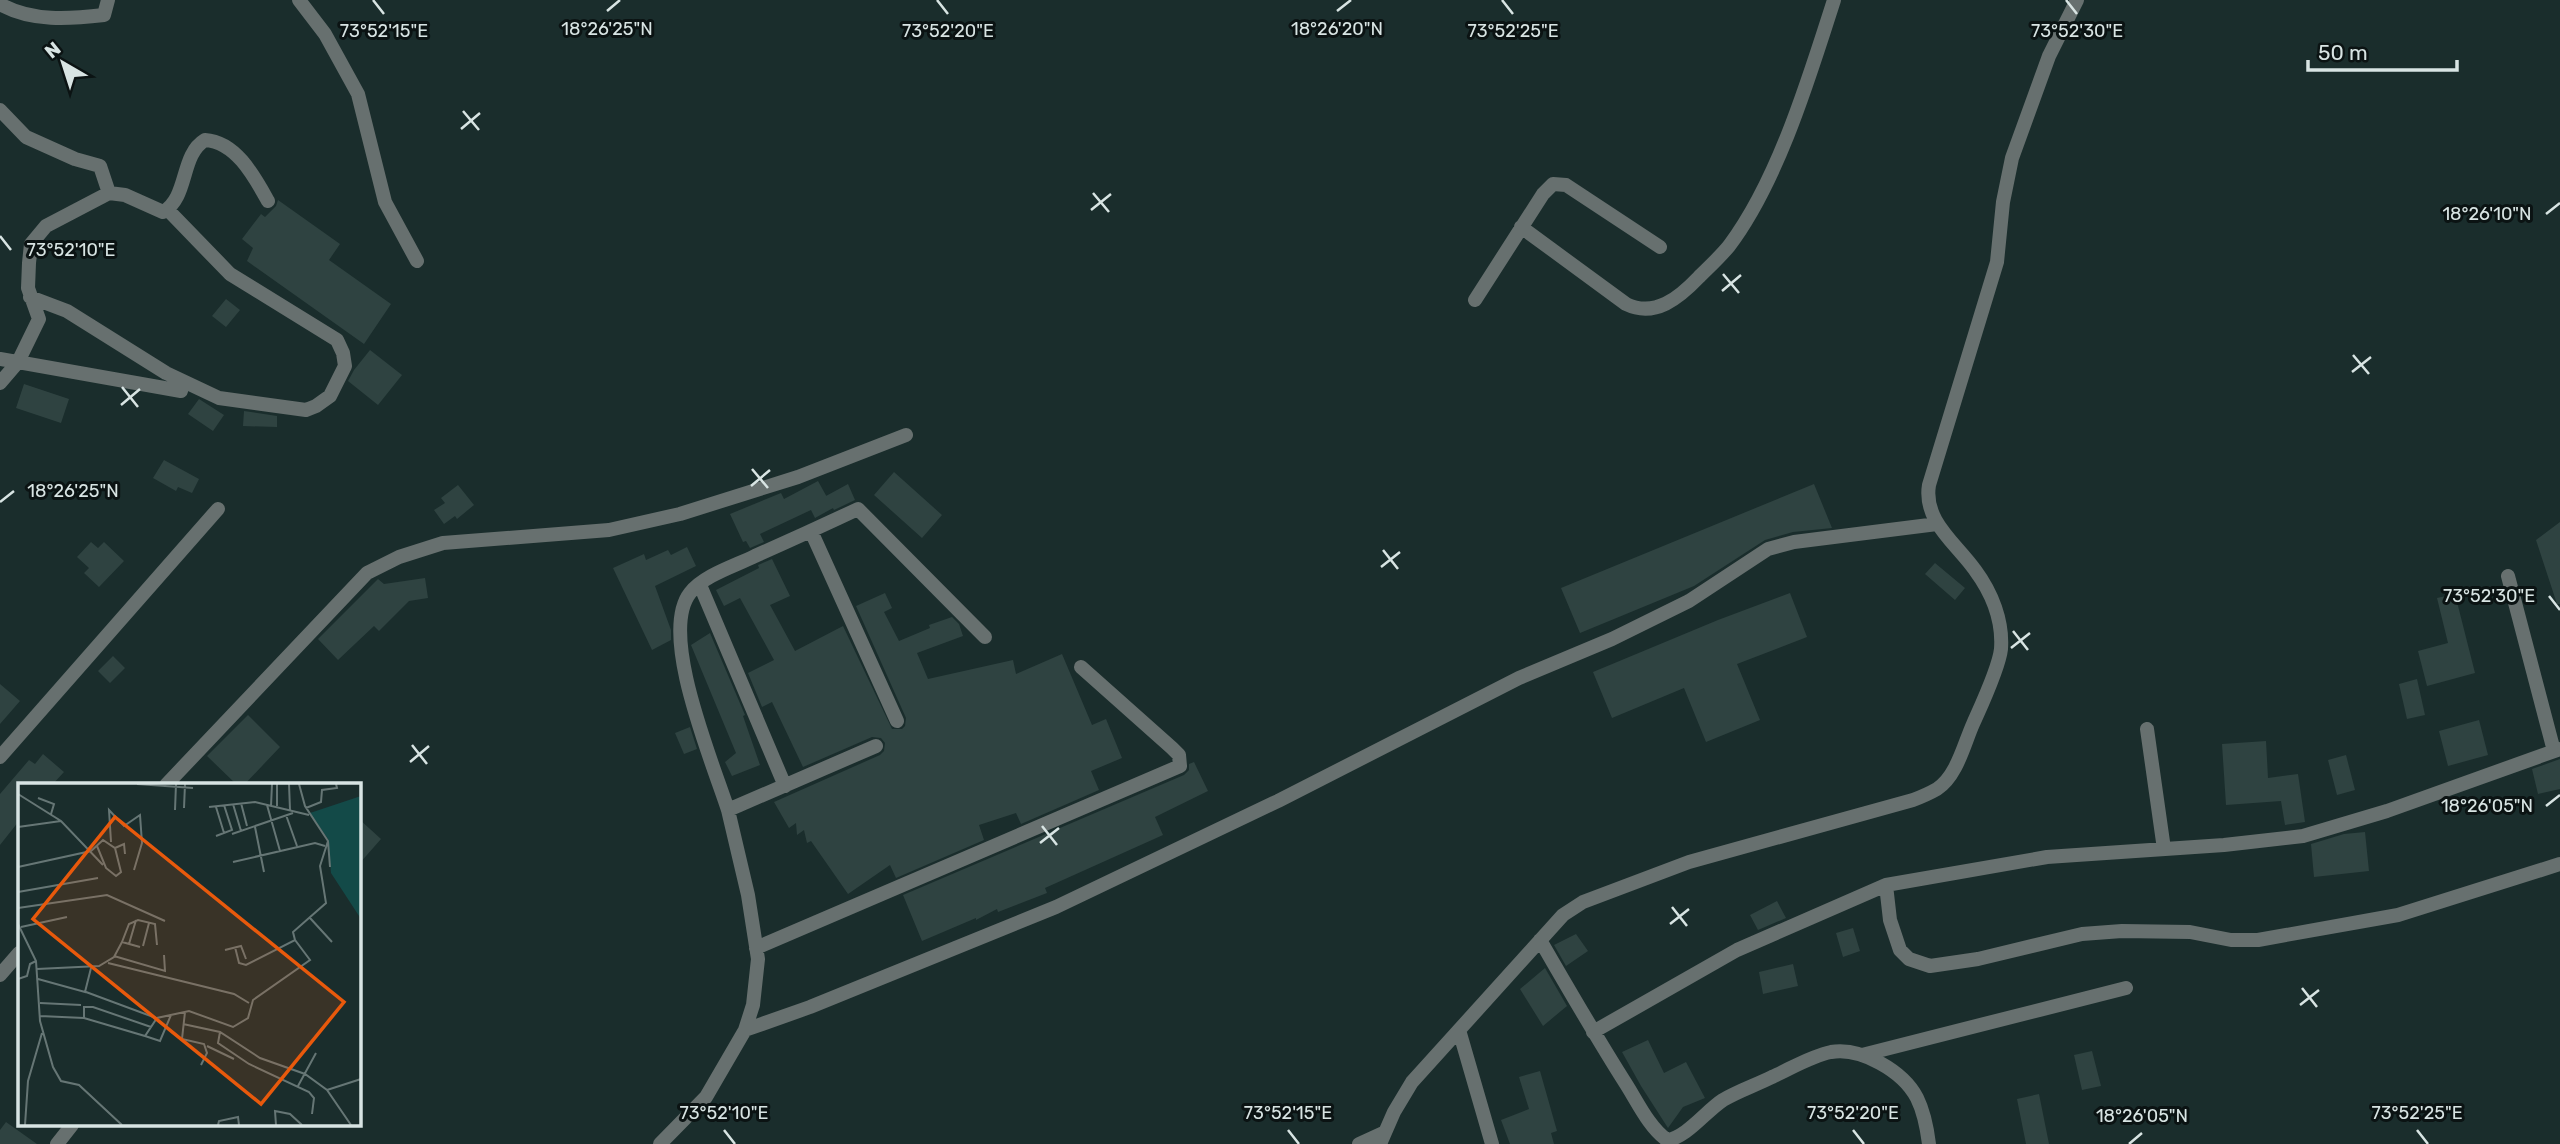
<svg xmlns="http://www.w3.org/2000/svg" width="2560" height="1144" font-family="Rubik,sans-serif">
<rect width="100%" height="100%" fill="#1a2d2c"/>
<!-- building -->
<path fill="#2f4341" d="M278 200 340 244 329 260 391 304 364 344 247 261 253 248 242 239 261 214 265 217 276 206Z
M226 299 240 310 226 327 212 316Z
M370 350 402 375 378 405 348 381 354 370Z
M24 384 69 399 61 423 16 408Z
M199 399 224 415 213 431 188 414Z
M244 411 277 416V427L243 426Z
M164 460 199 479 192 493 178 487 176 491 153 478Z
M894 472 942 515 922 538 874 495Z
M818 481 833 508 815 518 811 510 760 534 764 542 750 548 746 541 743 542 730 514 781 493 784 499Z
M848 484 855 500 834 510 826 496Z
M1814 484 1832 528 1793 532 1765 540 1694 586 1580 633 1561 588Z
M458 485 474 505 457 519 455 516 444 524 434 510 445 503 441 498Z
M2560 522V604H2557L2536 540Z
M91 542 98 548 104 542 124 561 99 587 84 573 89 568 77 557Z
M687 547 696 566 655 586 671 630V640L652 650 613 568 644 554 646 560 668 550 671 555Z
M772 559 790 596 770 605 795 651 843 626 892 729H902L905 726 906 718 856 606 885 593 892 608 884 612 899 641 930 628 929 625 952 617 959 624 963 636 917 653 928 679 1013 660 1016 674 1062 654 1092 725 1106 719 1122 758 1091 771 1099 790 1021 824 1016 813 979 825 984 840 896 878 890 865 848 894 811 841 807 843 804 830 797 835 796 823 789 828 774 802 880 755 884 751 885 743 881 738 872 737 803 767 772 702 762 707 748 673 774 660 740 598 724 606 716 590 759 568 758 565Z
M1935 563 1965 588 1955 600 1925 574Z
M425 578 428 598 409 601 379 631 374 626 338 660 318 639 378 579 384 584Z
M1790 593 1807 637 1737 664 1760 720 1706 742 1684 688 1612 718 1593 672 1718 620Z
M2455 594 2475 673 2427 686 2418 651 2448 643 2437 598Z
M710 633 745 715 743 716 760 765 732 776 725 762 736 753 691 645Z
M113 656 125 668 110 683 98 671Z
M2417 679 2425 715 2407 719 2399 684Z
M0 684 20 701 0 724Z
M248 715 280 747 244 785H237L207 756Z
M2479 720 2488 755 2448 766 2439 731Z
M690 727 697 749 684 754 675 733Z
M2266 741 2268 778 2298 774 2305 822 2285 825 2281 801 2226 805 2222 744Z
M43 754 64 772 52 785H19V821L0 845V794L29 760 35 764Z
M2346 755 2355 790 2337 795 2328 760Z
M2560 759V789L2538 794 2532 769Z
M1194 762 1208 791 1155 817 1163 835 1045 888 1047 893 998 912 997 909 976 920V918L922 941 903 895 1184 775 1189 770V764Z
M359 819 381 839 359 864Z
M2365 832 2369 871 2314 877 2311 844 2344 834Z
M1777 901 1786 918 1758 930 1750 915Z
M1853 928 1860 951 1843 957 1836 933Z
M1576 934 1588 951 1566 966 1554 945Z
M1793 964 1798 986 1763 994 1759 972Z
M1545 968 1567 1006 1543 1026 1520 989Z
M1648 1040 1664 1073 1686 1062 1705 1098 1683 1107 1668 1128 1641 1086 1622 1052Z
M2092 1051 2101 1086 2082 1090 2074 1055Z
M1540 1071 1557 1131 1551 1133 1554 1144H1510L1501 1120 1529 1109 1519 1077Z
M2039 1094 2049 1144H2026L2017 1099Z
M6 1122 37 1144H0V1130Z"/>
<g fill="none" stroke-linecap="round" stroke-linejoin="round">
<!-- minor -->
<path stroke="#67706f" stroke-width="14" d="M299 0 325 34 358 94 385 202 417 261
M0 4C31 22 70 19 104 15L108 0
M0 110 26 137 75 159 100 166 109 193
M1521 227 1626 304C1655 318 1679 298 1699 277 1709 267 1720 257 1729 246 1778 181 1809 78 1834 0
M30 297 67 311 166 373 219 398 306 410 316 406 330 396 345 366 343 353 337 340 230 274 168 210
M1475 300 1543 194 1553 184 1566 185 1660 247
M0 359 181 391
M0 383 18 362 39 319 28 288 29 263 31 244 46 226 109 193 125 195 163 212C189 197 180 155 205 140 236 142 254 176 268 201
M811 531 897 721
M2508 576 2554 751
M700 585 785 786
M2147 729 2164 849
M0 757 218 509
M166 785 367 573 399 557 443 543 609 530 680 514 798 477 906 435
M728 810C713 763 658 634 690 593 704 575 735 566 755 556 789 541 824 525 858 509L985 637
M1886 885 1890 920 1900 950 1909 959 1930 966 1978 959 2082 934 2122 931 2190 932 2231 940H2258L2398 915 2560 864
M1540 940C1568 988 1596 1037 1626 1084 1638 1103 1649 1127 1667 1140 1686 1138 1706 1111 1723 1100 1738 1091 1756 1085 1772 1077 1790 1069 1811 1056 1831 1052 1861 1047 1903 1071 1917 1098 1924 1112 1927 1128 1929 1144
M756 948 1180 766 1179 755 1172 748 1081 667
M0 975 19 953
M745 1030 810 1007 1056 907 1278 801 1519 678 1612 639 1689 601 1768 549 1794 542 1937 524
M1459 1030 1492 1144
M1593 1032 1737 950 1886 885 2047 857 2224 845 2303 836 2387 811 2560 749
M1862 1055 2126 988
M57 1144 72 1125
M660 1144 706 1097 745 1030 753 1005 758 959 748 895 728 810 876 746
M1359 1144 1383 1133
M1380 1144 1394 1112 1412 1082 1563 915 1583 902 1689 862 1913 800C1921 797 1930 793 1937 789 1957 776 1964 744 1973 724 1981 706 1999 668 2001 649 2003 621 1992 593 1975 570 1956 543 1923 521 1929 485L1997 262 2003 202 2012 158 2049 56 2077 0"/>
</g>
<!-- ticks -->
<path fill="none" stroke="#d8e4e3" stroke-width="2.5" d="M373 0 384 14M937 0 948 14M1502 0 1513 14M2066 0 2077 14M607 11 620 0M1337 11 1351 0M463 111 479 130M461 129 480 113M1093 193 1109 212M1091 210 1111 194M2546 214 2560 203M0 236 11 250M1723 274 1739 293M1722 291 1741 275M2353 355 2369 374M2352 372 2371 357M122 387 138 407M121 405 140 389M752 469 768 488M751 486 770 470M0 502 14 491M1383 550 1398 569M1381 567 1400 552M2549 596 2560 610M2013 631 2028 650M2011 648 2030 633M412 745 427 764M410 762 429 746M2546 806 2560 795M1042 826 1057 845M1040 843 1059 828M1672 907 1687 926M1670 924 1689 909M2302 988 2317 1007M2300 1005 2319 990M724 1130 735 1144M1288 1130 1299 1144M1853 1130 1864 1144M2417 1130 2428 1144M2129 1144 2142 1133"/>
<!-- overview -->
<g transform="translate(18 783)">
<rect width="343" height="343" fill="#1a2d2c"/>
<path d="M343 13V136L313 90 310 56 292 30Z" fill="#134a48"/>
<path fill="none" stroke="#667675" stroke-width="2" d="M119 1 175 5M271 1 272 27M281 1 287 23 310 58 312 84M0 11 43 38 85 82M20 15 36 21 33 31M223 20 229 43M215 21 223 48M249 22 262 68M253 23 254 1M259 23V1M191 24 237 19 291 32M198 24 206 50M166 25 167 1M288 25 303 19 304 7 319 5 318 1M157 27 158 1M268 32 279 63M0 44 43 38M237 44 246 89M214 51 275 30M198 53 214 47 206 22M93 59 91 27 106 43 122 32 124 60 116 87M79 63 88 85 98 93 103 89 97 65M215 79 297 60 307 63M0 84 73 68 85 57 97 65 106 61 107 71M0 109 80 95M0 125 89 112 147 138M292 135 314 159M0 141 18 178 22 238 35 284 43 298 61 302 104 342M3 144 49 134M277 157 275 149 308 120 302 83 310 58M104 159 111 141 120 137 137 141 139 162M111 161 118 137M125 163 131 140M207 167 223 163 228 176M96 173 147 188 146 172M90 180 216 211 231 220M19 186 81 183 96 174 104 159 122 164M0 196 9 193 12 181 18 178M20 196 67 209 73 185M68 209 138 235M22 220 63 222M167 229 164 256 186 261 189 270 183 282M22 233 66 235 127 253 139 235 171 228 215 244 230 235 235 217 292 177 277 157 228 182 221 180 217 164M66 235V224H75L133 244M165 241 202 249 242 275 287 291 309 307 333 342M202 249 200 260 231 281 291 309 296 315 294 331M127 253 142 258 153 232M189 263 216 276M280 303 298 270M309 307 343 296M7 342 10 298 24 250M200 342 201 338 220 334 221 342M258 342 257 328 272 331 284 342"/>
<path fill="#e8590c" fill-opacity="0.15" stroke="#e8590c" stroke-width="3.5" d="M97 34 326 219 243 321 15 136Z"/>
<rect width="343" height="343" fill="none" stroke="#d8e4e3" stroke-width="3.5"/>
</g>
<g font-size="18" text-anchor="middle" fill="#d8e4e3" stroke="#0b1313" stroke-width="6" stroke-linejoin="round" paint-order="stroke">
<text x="607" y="35">18°26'25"N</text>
<text x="1337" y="35">18°26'20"N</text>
<text x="384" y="37">73°52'15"E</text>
<text x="948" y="37">73°52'20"E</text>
<text x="1513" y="37">73°52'25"E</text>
<text x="2077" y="37">73°52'30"E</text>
<text x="2487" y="220">18°26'10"N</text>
<text x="71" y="256">73°52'10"E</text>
<text x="73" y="497">18°26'25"N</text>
<text x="2489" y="602">73°52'30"E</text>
<text x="2487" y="812">18°26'05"N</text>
<text x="724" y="1119">73°52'10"E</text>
<text x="1288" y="1119">73°52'15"E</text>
<text x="1853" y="1119">73°52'20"E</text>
<text x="2417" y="1119">73°52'25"E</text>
<text x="2142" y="1122">18°26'05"N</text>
</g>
<!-- north arrow -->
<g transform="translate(63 63) rotate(321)" stroke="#0b1313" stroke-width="5" paint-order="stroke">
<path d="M0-5L12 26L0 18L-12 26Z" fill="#d8e4e3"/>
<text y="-10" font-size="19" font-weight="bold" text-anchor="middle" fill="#d8e4e3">N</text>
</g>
<!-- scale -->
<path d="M2308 60v10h149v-10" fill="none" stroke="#d8e4e3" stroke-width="3.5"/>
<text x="2318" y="60" font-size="21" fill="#d8e4e3" stroke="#0b1313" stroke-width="5" paint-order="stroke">50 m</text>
</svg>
